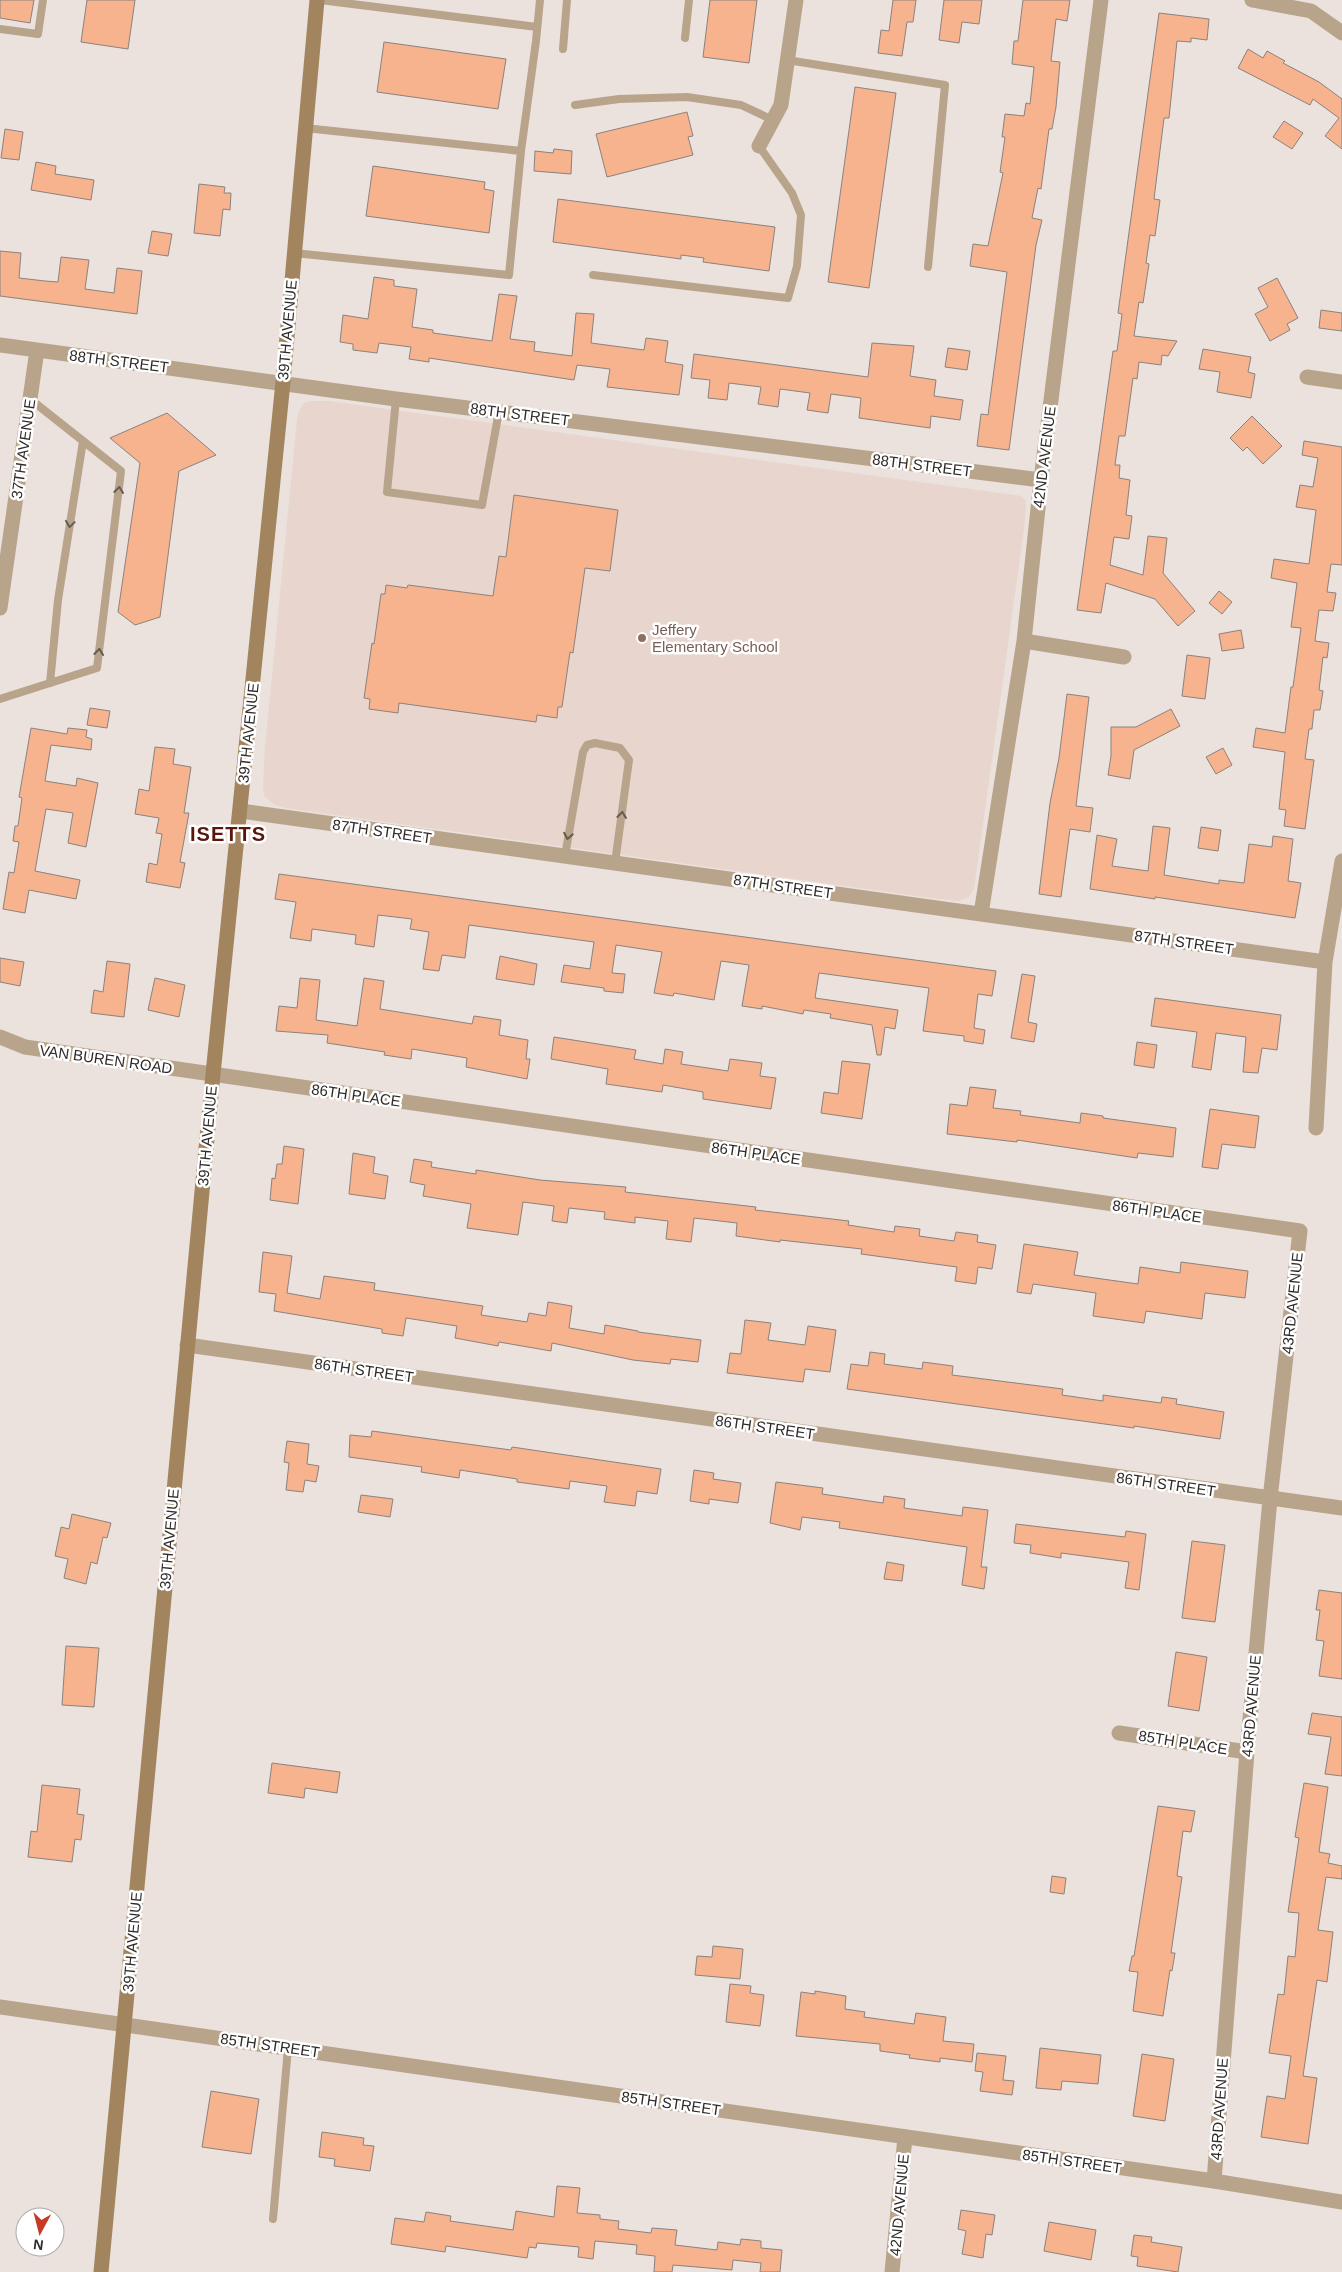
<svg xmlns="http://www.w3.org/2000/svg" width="1342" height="2272" font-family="Helvetica,sans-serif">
<rect width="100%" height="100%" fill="#ebe1dd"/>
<!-- built -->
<path fill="#e8d5ce" d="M311 401H329L1021 496 1025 500 1026 506 1024 529 974 889 969 897 959 901 938 899 285 808 275 805 264 796 263 788 265 748 297 420 299 411 304 403Z"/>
<!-- building -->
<path fill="#f7b28e" stroke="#8b827e" d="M0 0H34L30 23 0 18Z
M87 0H135L128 49 81 42Z
M710 0H757L749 63 703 57Z
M893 0H916L913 22H907L902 56 878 53 881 30 889 31Z
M944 0H982L979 24 962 22 959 43 939 40Z
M1023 0H1070L1067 21 1056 19 1051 61 1060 62 1056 107 1052 129H1049L1041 189 1038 188 1032 218 1042 220 1036 245 1009 450 977 446 981 414 988 415 1007 272 970 266 973 244 988 246 1003 173 1000 172 1005 137H1002L1005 114 1024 116 1026 103 1030 104 1034 67 1012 64 1014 41H1018Z
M1159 13 1209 19 1207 40 1191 38V42L1177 41 1169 118H1164L1154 199 1160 200 1155 236 1150 235 1146 263 1149 264 1143 303 1139 302 1134 336 1177 341 1168 356 1162 355 1161 365 1139 362 1137 379 1133 378 1125 436H1119L1115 465H1120L1119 478 1130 480 1126 515 1132 516 1129 539 1114 537 1110 565 1143 575 1148 536 1167 538 1163 573 1195 611 1178 626 1155 599 1106 583 1101 613 1077 610 1113 351H1117L1122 314 1118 313Z
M384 42 506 59 498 109 377 92Z
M1248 49 1263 58 1267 51 1285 61 1283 63 1319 82 1342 99V149L1325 136 1339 118 1313 99 1310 105 1238 68Z
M855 87 896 93 869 288 828 282Z
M687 112 693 136 688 137 693 155 607 177 596 134Z
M1284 121 1303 133 1292 149 1273 137Z
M5 129 23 132 19 160 1 158Z
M554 149 572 151 571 174 534 171 535 151 553 153Z
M36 162 56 166 55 174 94 180 91 200 31 190Z
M373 166 485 182 484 189 494 191 489 233 366 216Z
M199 184 225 187 224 193H231L230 210 223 209 220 236 194 233Z
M558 199 775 227 769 271 703 262 704 258 681 255V259L553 242Z
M152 231 172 234 168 256 148 253Z
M0 251 21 253 19 278 45 281 58 282 61 257 89 260 85 289 114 293 117 268 142 271 137 314 0 296Z
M374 277 394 280V286L417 289 412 327 433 330V333L492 341 499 294 517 296 510 339 535 342 534 351 572 356 576 313 594 314 591 343 644 350 646 338 668 341 665 362 683 365 679 395 607 387 610 369 577 365 574 380 429 358V362L409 359 411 347 379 343 377 353 353 350V344L340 342 343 315 368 319Z
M1277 278 1298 318 1287 324 1290 330 1270 341 1255 314 1268 307 1258 288Z
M1321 310 1342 313V331L1319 328Z
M872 343 914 346 910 376 936 380 934 396 963 400 960 420 931 416 930 428 859 418 861 398 831 394 828 413 807 410 810 393 780 389 778 407 758 404 761 387 729 383 727 400 708 398 710 380 691 378 694 354 868 377Z
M948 348 970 351 967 370 945 367Z
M1203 349 1251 357 1248 372 1255 374 1251 398 1217 392 1220 372 1199 369Z
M167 413 216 455 179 471 160 617 135 625 118 612 140 463 110 438Z
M1252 416 1282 446 1263 464 1247 447 1243 451 1230 438Z
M1304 441 1342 447V565L1331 564 1327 592 1336 593 1333 611 1319 610 1315 641 1329 643 1327 658 1323 657 1319 690 1323 691 1320 710H1314L1312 729H1309L1305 759 1314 760 1305 829 1284 826 1286 810 1279 809 1285 752 1253 747 1256 728 1285 733 1291 687H1293L1301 628 1291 627 1297 583 1271 578 1274 559 1309 564 1316 510 1296 507 1300 485 1313 487 1318 458 1302 455Z
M514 495 618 510 610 571 585 568 573 653 570 652 562 707H558L557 718 537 715 536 722 399 703 398 713 369 709 370 699 364 698 372 643 374 644 381 594H385L386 585 407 588 408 585 493 596 499 556 506 557Z
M1219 591 1232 602 1222 614 1209 603Z
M1241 630 1244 648 1222 651 1219 634Z
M1187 655 1210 658 1205 699 1182 696Z
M1067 694 1089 697 1076 806 1093 808 1090 832 1070 829 1061 897 1039 894 1050 803 1059 758Z
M90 708 110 711 107 728 87 725Z
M1171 709 1180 726 1134 750 1130 779 1108 775 1111 756V727H1136Z
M31 728 67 734 68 728 87 730 86 737 92 739 91 750 51 745 45 781 76 786 77 778 98 783 86 847 68 843 73 813 46 809 35 871 80 880 76 899 29 890 25 913 3 909 9 872 14 873 19 842 13 841 15 826H18L22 798 19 797Z
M155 747 175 749 173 764 191 767 184 813H189L180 862 185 863 180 888 146 882 149 863 157 865 162 834 156 833 159 818 135 814 139 789 149 791Z
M1223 748 1232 765 1216 774 1206 757Z
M1153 826 1170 828 1164 875 1219 884V880L1244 883 1249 844 1272 847 1273 836 1293 839 1288 881 1301 883 1295 918 1155 897V899L1090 889 1097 835 1117 839 1112 866 1148 871Z
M1201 827 1221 830 1218 851 1198 848Z
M279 874 996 971 992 996 978 994 974 1028 985 1030 983 1044 964 1041V1036L923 1031 929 988 819 973 815 998 898 1010 895 1029 885 1027 881 1055H877L872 1025 830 1018 831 1014 804 1010 803 1014 762 1006V1009L742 1006 749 965 721 961 714 1000 674 993 673 996 654 993 662 952 616 945 612 973 625 974 623 993 604 991V988L561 982 564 965 590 969 594 942 469 925 465 958 442 955 439 971 423 969 429 932 410 929 412 919 378 915 374 947 355 944 356 935 312 929 311 941 290 938 296 902 275 899Z
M500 956 537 964 534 985 496 979Z
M0 958 24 962 20 986 0 982Z
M107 961 130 964 124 1017 91 1013 94 990 103 992Z
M1022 974 1035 976 1028 1022 1037 1024 1034 1042 1011 1038Z
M155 978 185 985 179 1017 148 1010Z
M300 978 320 980 316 1020 357 1026 364 978 384 981 380 1009 472 1024 474 1016 501 1020 499 1035 528 1040 526 1059H530L527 1079 466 1067 467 1058 412 1049 411 1059 384 1055 385 1052 327 1043 328 1035 276 1031 279 1006 297 1008Z
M1155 998 1281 1015 1277 1050 1262 1048 1258 1073 1243 1072 1246 1037 1216 1033 1211 1070 1192 1067 1197 1032 1151 1026Z
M554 1037 636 1050 634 1059 663 1064 665 1049 683 1052 681 1064 728 1071 730 1059 762 1063 760 1076 776 1078 771 1109 703 1099V1092L663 1085 662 1092 606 1084 608 1069 551 1059Z
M1137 1042 1157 1045 1154 1068 1134 1065Z
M842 1061 870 1064 862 1119 821 1113 824 1092 838 1094Z
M970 1087 996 1090 993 1108 1021 1111 1020 1115 1080 1123 1081 1113 1103 1116V1118L1176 1128 1173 1157 1138 1153 1137 1158 1017 1140V1142L947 1134 950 1104 967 1106Z
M1210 1109 1259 1116 1255 1148 1222 1144 1218 1169 1202 1167Z
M284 1146 304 1149 298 1204 270 1200 272 1178 275 1179 277 1164H282Z
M353 1153 375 1157 373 1173 388 1176 385 1199 349 1194Z
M414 1159 432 1162 431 1167 476 1174V1170L540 1180 626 1187 625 1192 756 1207 755 1210 849 1221 848 1225 894 1232 895 1226 920 1229 919 1236 954 1241 956 1232 978 1235 977 1242 996 1245 992 1269 978 1267 976 1284 955 1281 957 1267 861 1254 862 1249 780 1240V1242L736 1236 737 1223 694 1218 691 1242 666 1239 668 1221 635 1217V1223L604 1219 605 1212 569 1208 567 1223 552 1221 554 1206 523 1202 518 1235 467 1228 471 1204 423 1196 425 1185 410 1182Z
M1024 1244 1078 1252 1074 1275 1138 1284 1140 1267 1180 1273 1181 1262 1248 1271 1245 1298 1205 1293 1202 1319 1146 1311 1144 1323 1093 1316 1096 1293 1033 1284 1031 1294 1017 1292Z
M263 1252 292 1256 287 1293 320 1299 324 1276 375 1283 374 1290 483 1306 481 1315 527 1322 529 1313 546 1316 548 1302 572 1306 569 1328 604 1334 605 1325 638 1331V1332L701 1340 698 1362 671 1359 670 1364 633 1360 552 1343 551 1351 499 1342 498 1346 455 1338 457 1326 406 1318 403 1336 382 1333V1329L274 1311 276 1294 259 1292Z
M745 1320 771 1323 768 1340 805 1345 808 1326 836 1330 830 1372 805 1369 803 1382 727 1373 730 1353 741 1354Z
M870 1352 885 1354 884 1364 922 1369 923 1362 953 1366 952 1375 1063 1389 1062 1395 1103 1401V1395L1161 1403 1162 1397 1177 1399 1176 1404 1224 1412 1220 1439 1134 1426V1428L847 1389 851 1364 868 1366Z
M372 1431 511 1450 512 1447 661 1469 657 1494 637 1491 635 1506 604 1502 607 1486 570 1481 569 1489 517 1482V1479L460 1470 459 1478 421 1472 422 1467 349 1457 350 1435 371 1437Z
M287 1441 309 1444 307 1464 319 1466 316 1482 305 1480 303 1492 286 1490 289 1463 284 1462Z
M694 1470 714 1473 713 1479 741 1483 738 1503 709 1499V1504L690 1501Z
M776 1482 823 1488 822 1494 883 1503 884 1496 905 1499 904 1508 962 1516 963 1507 988 1510 981 1567H987L984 1589 962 1585 967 1547 839 1528 840 1522 802 1517 800 1530 770 1523Z
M361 1495 393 1499 390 1517 358 1512Z
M72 1514 111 1523 107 1538 103 1537 97 1564 91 1562 86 1584 64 1578 68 1559 55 1556 61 1527 69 1529Z
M1016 1524 1125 1537 1126 1531 1146 1534 1139 1590 1125 1588 1129 1562 1061 1553V1558L1030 1553 1031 1545 1014 1543Z
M1192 1541 1225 1545 1215 1622 1182 1618Z
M887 1562 904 1565 902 1581 884 1579Z
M1319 1590 1342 1593V1679L1319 1676 1324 1641 1316 1640 1320 1610H1316Z
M66 1646 99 1648 94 1707 62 1705Z
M1176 1652 1207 1657 1199 1711 1168 1706Z
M1312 1713 1342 1717V1776L1325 1774 1331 1737 1308 1734Z
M272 1763 340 1772 337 1793 305 1788 304 1798 268 1793Z
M1304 1783 1328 1787 1319 1852 1330 1854 1328 1863 1342 1866V1879L1326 1877 1318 1930 1333 1932 1327 1982 1317 1980 1303 2076 1317 2078 1308 2144 1261 2137 1267 2096 1285 2099 1291 2056 1269 2053 1278 1994 1284 1995 1288 1956 1295 1957 1299 1913 1288 1912 1299 1838 1295 1837Z
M42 1785 80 1789 77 1814 84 1815 81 1840 75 1839 72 1862 28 1857 31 1831 37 1832Z
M1158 1806 1195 1811 1191 1832 1183 1831 1177 1876 1182 1877 1171 1953H1175L1172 1971 1170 1970 1163 2016 1133 2011 1138 1972 1129 1971 1132 1956H1134Z
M1052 1876 1066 1878 1064 1894 1050 1892Z
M713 1946 743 1949 740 1979 695 1975 697 1956 712 1957Z
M730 1984 751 1986 750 1993 764 1995 760 2026 726 2022Z
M815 1991 846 1996 845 2009 865 2012 864 2017 914 2024 916 2013 946 2017 943 2041 974 2044 972 2062 940 2058V2062L909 2058 910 2055 880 2051V2044L796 2036 801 1992 815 1994Z
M1040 2048 1101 2055 1098 2084 1062 2081 1061 2090 1036 2088Z
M977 2053 1006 2056 1003 2080 1014 2081 1012 2095 980 2091 983 2072 975 2071Z
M1142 2054 1174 2059 1165 2121 1133 2116Z
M211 2091 259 2099 251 2154 202 2147Z
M322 2132 364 2138 363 2145 374 2146 370 2171 334 2166 335 2159 319 2157Z
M557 2186 580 2188 577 2213 600 2215V2219L619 2221 618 2229 651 2233 652 2228 677 2230 675 2245 717 2250 718 2242 740 2245 741 2239 761 2241V2248L782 2250 780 2272H760L761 2263 733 2260 732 2270 673 2265 672 2272H654L655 2256 636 2254 637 2245 595 2241 593 2259 578 2257 579 2247 537 2243 536 2248 529 2247 527 2258 446 2246 445 2252 391 2244 395 2218 424 2222 426 2212 451 2216 450 2221 513 2230 516 2211 554 2217Z
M961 2210 995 2215 992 2235 986 2234 983 2258 962 2254 966 2231 958 2229Z
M1049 2222 1096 2230 1091 2260 1044 2251Z
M1134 2235 1152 2237 1151 2242 1182 2247 1178 2272 1137 2266 1138 2257 1131 2256Z"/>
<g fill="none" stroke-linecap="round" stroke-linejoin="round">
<!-- service -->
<path stroke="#b8a48b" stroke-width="8" d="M320 0 537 27
M0 29 38 34 43 0
M685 38 689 0
M563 49 567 0
M787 60 945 85 928 267
M575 105 619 99 687 97 741 105 773 120
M305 128 521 151 536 41 540 0
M294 253 509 275 521 151
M593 275 788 298 797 266 801 215 792 193 759 146
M396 399 387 492 482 505 499 411
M50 683 58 600 83 441
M0 699 97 668 121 471 30 399
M565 856 583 752 587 745 595 743 620 748 629 760 615 863
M273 2219 288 2048"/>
<!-- minor -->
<path stroke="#b8a48b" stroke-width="15" d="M1252 0 1311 11 1342 33
M759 146 781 105 796 0
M0 345 396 399 1041 480
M1307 377 1342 382
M0 608 37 350
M1024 641 1124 657
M241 811 1325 962
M981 914 1024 641 1041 480 1101 0
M0 1037 25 1047 1300 1231 1270 1499 1247 1752 1214 2181
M1316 1128 1325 962 1342 861
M187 1345 1342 1508
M1119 1733 1247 1752
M892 2272 905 2137"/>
<!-- tertiary -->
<path stroke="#b8a48b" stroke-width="15" d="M0 2007 1214 2181 1342 2202"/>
<!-- secondary -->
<path stroke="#a2855e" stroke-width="15" d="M101 2272 213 1074 283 382 317 0"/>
</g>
<!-- one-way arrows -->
<defs><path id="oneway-chevron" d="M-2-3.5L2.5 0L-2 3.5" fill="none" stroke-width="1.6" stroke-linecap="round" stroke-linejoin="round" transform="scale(1.25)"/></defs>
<g stroke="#665b51">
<use href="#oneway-chevron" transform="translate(119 490) rotate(-83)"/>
<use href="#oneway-chevron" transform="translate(70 524) rotate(98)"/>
<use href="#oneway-chevron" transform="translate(99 652) rotate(-84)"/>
<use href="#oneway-chevron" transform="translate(622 815) rotate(-83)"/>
<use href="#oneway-chevron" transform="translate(568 836) rotate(100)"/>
</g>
<!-- markers -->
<circle fill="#8d6e63" stroke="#fff" stroke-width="2" cx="642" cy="638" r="5"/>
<g text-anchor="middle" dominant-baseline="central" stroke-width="5" stroke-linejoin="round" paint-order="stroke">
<!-- street labels -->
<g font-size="15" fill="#2f2b2a" stroke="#fff">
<text transform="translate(287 330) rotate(-85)">39TH AVENUE</text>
<text transform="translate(119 361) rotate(7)">88TH STREET</text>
<text transform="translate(520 414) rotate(7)">88TH STREET</text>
<text transform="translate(23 449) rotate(-82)">37TH AVENUE</text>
<text transform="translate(1044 457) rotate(-83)">42ND AVENUE</text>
<text transform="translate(922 465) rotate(7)">88TH STREET</text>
<text transform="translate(248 733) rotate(-84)">39TH AVENUE</text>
<text transform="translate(382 831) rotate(8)">87TH STREET</text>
<text transform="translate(783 886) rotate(8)">87TH STREET</text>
<text transform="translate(1184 942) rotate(8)">87TH STREET</text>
<text transform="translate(106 1059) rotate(8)">VAN BUREN ROAD</text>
<text transform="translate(356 1095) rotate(8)">86TH PLACE</text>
<text transform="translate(207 1136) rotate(-85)">39TH AVENUE</text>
<text transform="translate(756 1153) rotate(8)">86TH PLACE</text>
<text transform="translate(1157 1211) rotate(8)">86TH PLACE</text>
<text transform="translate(1292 1303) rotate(-84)">43RD AVENUE</text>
<text transform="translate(364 1370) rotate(8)">86TH STREET</text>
<text transform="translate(765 1427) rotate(8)">86TH STREET</text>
<text transform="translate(1166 1484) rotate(8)">86TH STREET</text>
<text transform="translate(169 1539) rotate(-85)">39TH AVENUE</text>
<text transform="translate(1251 1706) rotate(-85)">43RD AVENUE</text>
<text transform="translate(1183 1742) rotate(9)">85TH PLACE</text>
<text transform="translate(132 1942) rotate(-85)">39TH AVENUE</text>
<text transform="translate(270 2045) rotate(8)">85TH STREET</text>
<text transform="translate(671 2103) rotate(8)">85TH STREET</text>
<text transform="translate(1219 2109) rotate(-86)">43RD AVENUE</text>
<text transform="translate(1072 2161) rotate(8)">85TH STREET</text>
<text transform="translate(899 2205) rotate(-85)">42ND AVENUE</text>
</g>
<!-- education labels -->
<g font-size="15" fill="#785e54" stroke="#fff" text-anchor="start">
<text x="652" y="629">Jeffery<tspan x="652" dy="17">Elementary School</tspan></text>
</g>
<!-- district labels -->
<g font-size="20" font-weight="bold" letter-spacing="1" fill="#59160b" stroke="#fff">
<text x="228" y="834">ISETTS</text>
</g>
</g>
<!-- north arrow -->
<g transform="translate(40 2232) rotate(187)"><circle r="24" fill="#ffffff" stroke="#acaaaa"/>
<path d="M0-4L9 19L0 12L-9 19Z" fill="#c73b25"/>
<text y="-8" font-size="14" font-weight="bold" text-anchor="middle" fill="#2f2b2a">N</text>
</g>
</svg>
